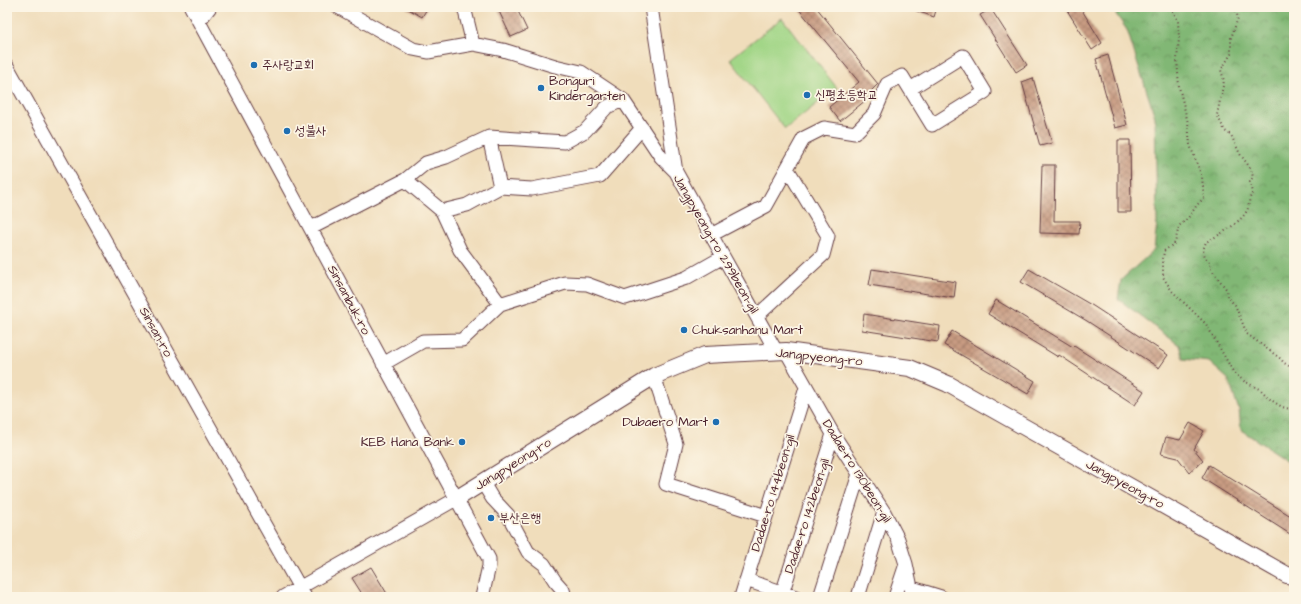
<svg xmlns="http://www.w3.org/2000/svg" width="1301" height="604" font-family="'Architects Daughter','Poor Story',sans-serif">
<defs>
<pattern id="forest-crowns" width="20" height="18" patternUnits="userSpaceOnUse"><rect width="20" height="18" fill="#81b774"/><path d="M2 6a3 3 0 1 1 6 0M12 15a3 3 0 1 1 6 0" fill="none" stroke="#6c945f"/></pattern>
<pattern id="building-cross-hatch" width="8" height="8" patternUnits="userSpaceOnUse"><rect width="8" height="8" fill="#c89b82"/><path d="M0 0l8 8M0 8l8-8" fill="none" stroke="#a47e6b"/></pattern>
</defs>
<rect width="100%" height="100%" fill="#fcf5e5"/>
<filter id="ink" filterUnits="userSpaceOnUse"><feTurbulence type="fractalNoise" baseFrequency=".025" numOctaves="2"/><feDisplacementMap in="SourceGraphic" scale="8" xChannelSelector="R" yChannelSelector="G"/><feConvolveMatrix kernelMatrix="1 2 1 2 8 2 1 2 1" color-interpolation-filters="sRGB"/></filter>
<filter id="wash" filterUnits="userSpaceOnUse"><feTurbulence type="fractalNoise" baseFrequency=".012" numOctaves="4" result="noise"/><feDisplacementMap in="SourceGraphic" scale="16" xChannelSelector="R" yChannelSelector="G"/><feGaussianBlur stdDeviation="0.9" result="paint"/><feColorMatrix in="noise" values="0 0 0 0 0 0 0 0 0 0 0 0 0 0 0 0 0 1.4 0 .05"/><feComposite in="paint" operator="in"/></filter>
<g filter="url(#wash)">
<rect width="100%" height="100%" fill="#f0ddbb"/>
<!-- grass -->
<path fill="#a2d687" stroke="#767a59" d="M782 18 837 88 785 129 730 59Z"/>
<!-- forest -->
<path fill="url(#forest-crowns)" stroke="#666b50" d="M1111 7H1294V465L1241 430 1239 410 1228 379 1209 362 1183 359 1179 345 1118 299 1121 280 1154 250 1157 222 1155 117 1127 30Z"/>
<g id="blocks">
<!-- building -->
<path fill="url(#building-cross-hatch)" d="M405 7H428L422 17Z
M497 7H516L527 30 511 37Z
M797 7H816L878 84 869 93 871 96 840 121 829 107 859 82Z
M908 7H937L934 17 908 8Z
M1065 7H1080L1102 43 1092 50Z
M991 9 1027 65 1016 72 980 15Z
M1108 55 1127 125 1115 128 1096 59Z
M1033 78 1052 143 1040 146 1022 82Z
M1118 140H1130L1131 212H1118Z
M1042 165H1055L1054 221H1080L1079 234 1040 233Z
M872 269 956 282 954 298 869 285Z
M1029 269 1093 306 1168 355 1159 368 1087 321 1021 282Z
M996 300 1073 347 1074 346 1144 391 1135 405 1059 355 1058 357 988 314Z
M864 314 940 326 938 342 862 330Z
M952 331 1035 381 1028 394 944 345Z
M1190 423 1204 431 1194 449 1203 460 1189 472 1178 458 1161 454 1166 437 1180 440Z
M1209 465 1294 518V528L1290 534 1202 478Z
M371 567 389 597H364L352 578Z"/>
</g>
</g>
<g filter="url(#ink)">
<use href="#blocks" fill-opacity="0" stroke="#633c41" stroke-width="1"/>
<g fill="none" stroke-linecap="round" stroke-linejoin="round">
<!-- minor casing -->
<g stroke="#633c41" stroke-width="15">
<path id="minor" d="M191 7 489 559V566L482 597
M338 7 413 49 428 52 473 44 503 50 555 66 581 72 623 100 661 157 676 172 776 351
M464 7 473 44
M651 7 676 172
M199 21 210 7
M7 66 305 597
M489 137 500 187
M405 180 442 211 460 250 500 304
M442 211 467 205 500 187 532 189 600 176 642 128
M311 228 405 180 426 163 446 157 489 137 565 142 585 131 607 107 623 100
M711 235 766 206 804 138 824 128 855 133 874 114 887 84 902 76 932 125 985 92 963 56 910 89
M757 316 823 255 828 236 787 168
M786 351 833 434 884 512 898 539 906 564 913 597
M383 364 423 341 462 340 500 304 565 283 587 284 625 298 686 278 723 257
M654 376 676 444 666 484 766 516
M483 483 492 498 508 515 528 552 544 564 555 581 563 590 565 597
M746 580 796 597
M912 588 941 597
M283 597 456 499
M741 597 806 388
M781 597 833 434
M820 597 859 474
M858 597 884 512
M895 597 906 564"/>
</g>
<!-- major casing -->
<g stroke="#633c41" stroke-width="18">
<path id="major" d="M456 499 654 376 705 355 786 351 910 368 948 384 1287 575 1294 576"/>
</g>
<!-- path -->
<path stroke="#633c41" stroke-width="2" stroke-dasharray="1 3" stroke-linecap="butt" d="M1171 7 1178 21 1179 39 1177 59 1179 87 1188 123 1190 145 1202 177 1204 198 1197 205 1188 218 1179 226 1175 243 1164 251 1163 258V277L1172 291 1206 324 1234 373 1244 381 1261 390 1271 400 1282 407 1294 410
M1235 7 1238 18 1231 38V54L1221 70 1224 81 1217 115 1225 131 1231 135 1240 154 1251 169 1253 177 1250 182 1253 192C1248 200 1250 201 1248 208 1244 221 1218 236 1206 242L1203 250 1205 257 1210 263 1211 269 1227 290 1229 299 1235 305 1247 334 1281 359 1284 363 1294 369"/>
<!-- minor -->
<use href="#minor" stroke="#fff" stroke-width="13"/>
<!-- major -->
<use href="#major" stroke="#fff" stroke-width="16"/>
</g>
</g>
<!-- markers -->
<g fill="#1f6fb2" stroke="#fcf5e5" stroke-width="1.5">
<circle cx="254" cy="65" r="4"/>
<circle cx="541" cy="88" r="4"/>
<circle cx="807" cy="95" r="4"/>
<circle cx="287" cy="131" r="4"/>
<circle cx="684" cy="330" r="4"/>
<circle cx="716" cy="422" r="4"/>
<circle cx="462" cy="442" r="4"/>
<circle cx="491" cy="518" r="4"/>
</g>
<g text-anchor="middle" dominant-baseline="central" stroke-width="3.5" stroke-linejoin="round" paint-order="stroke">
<!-- poi labels -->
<g font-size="13" fill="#4a1f2b" stroke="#fcf5e5" text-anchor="start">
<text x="262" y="65">주사랑교회</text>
<text x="549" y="81">Bonguri<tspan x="549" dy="15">Kindergarten</tspan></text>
<text x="815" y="95">신평초등학교</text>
<text x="295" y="131">성불사</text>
<text x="692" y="330">Chuksanhanu Mart</text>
<text x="708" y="422" text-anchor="end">Dubaero Mart</text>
<text x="454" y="442" text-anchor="end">KEB Hana Bank</text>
<text x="499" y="518">부산은행</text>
</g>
<!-- street labels -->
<g font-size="13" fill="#4a1f2b" stroke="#fcf5e5">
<text transform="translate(716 244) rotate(60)">Jangpyeong-ro 299beon-gil</text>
<text transform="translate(349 300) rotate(62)">Sinsanbuk-ro</text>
<text transform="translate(156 332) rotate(61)">Sinsan-ro</text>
<text transform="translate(819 357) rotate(6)">Jangpyeong-ro</text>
<text transform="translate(513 464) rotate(-32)">Jangpyeong-ro</text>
<text transform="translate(857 471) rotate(58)">Dadae-ro 130beon-gil</text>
<text transform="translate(1125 484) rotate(29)">Jangpyeong-ro</text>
<text transform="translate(773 493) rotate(-73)">Dadae-ro 144beon-gil</text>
<text transform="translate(807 516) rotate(-72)">Dadae-ro 142beon-gil</text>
</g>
</g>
<!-- margin -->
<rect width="1301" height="604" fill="none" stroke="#fcf5e5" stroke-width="24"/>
</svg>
